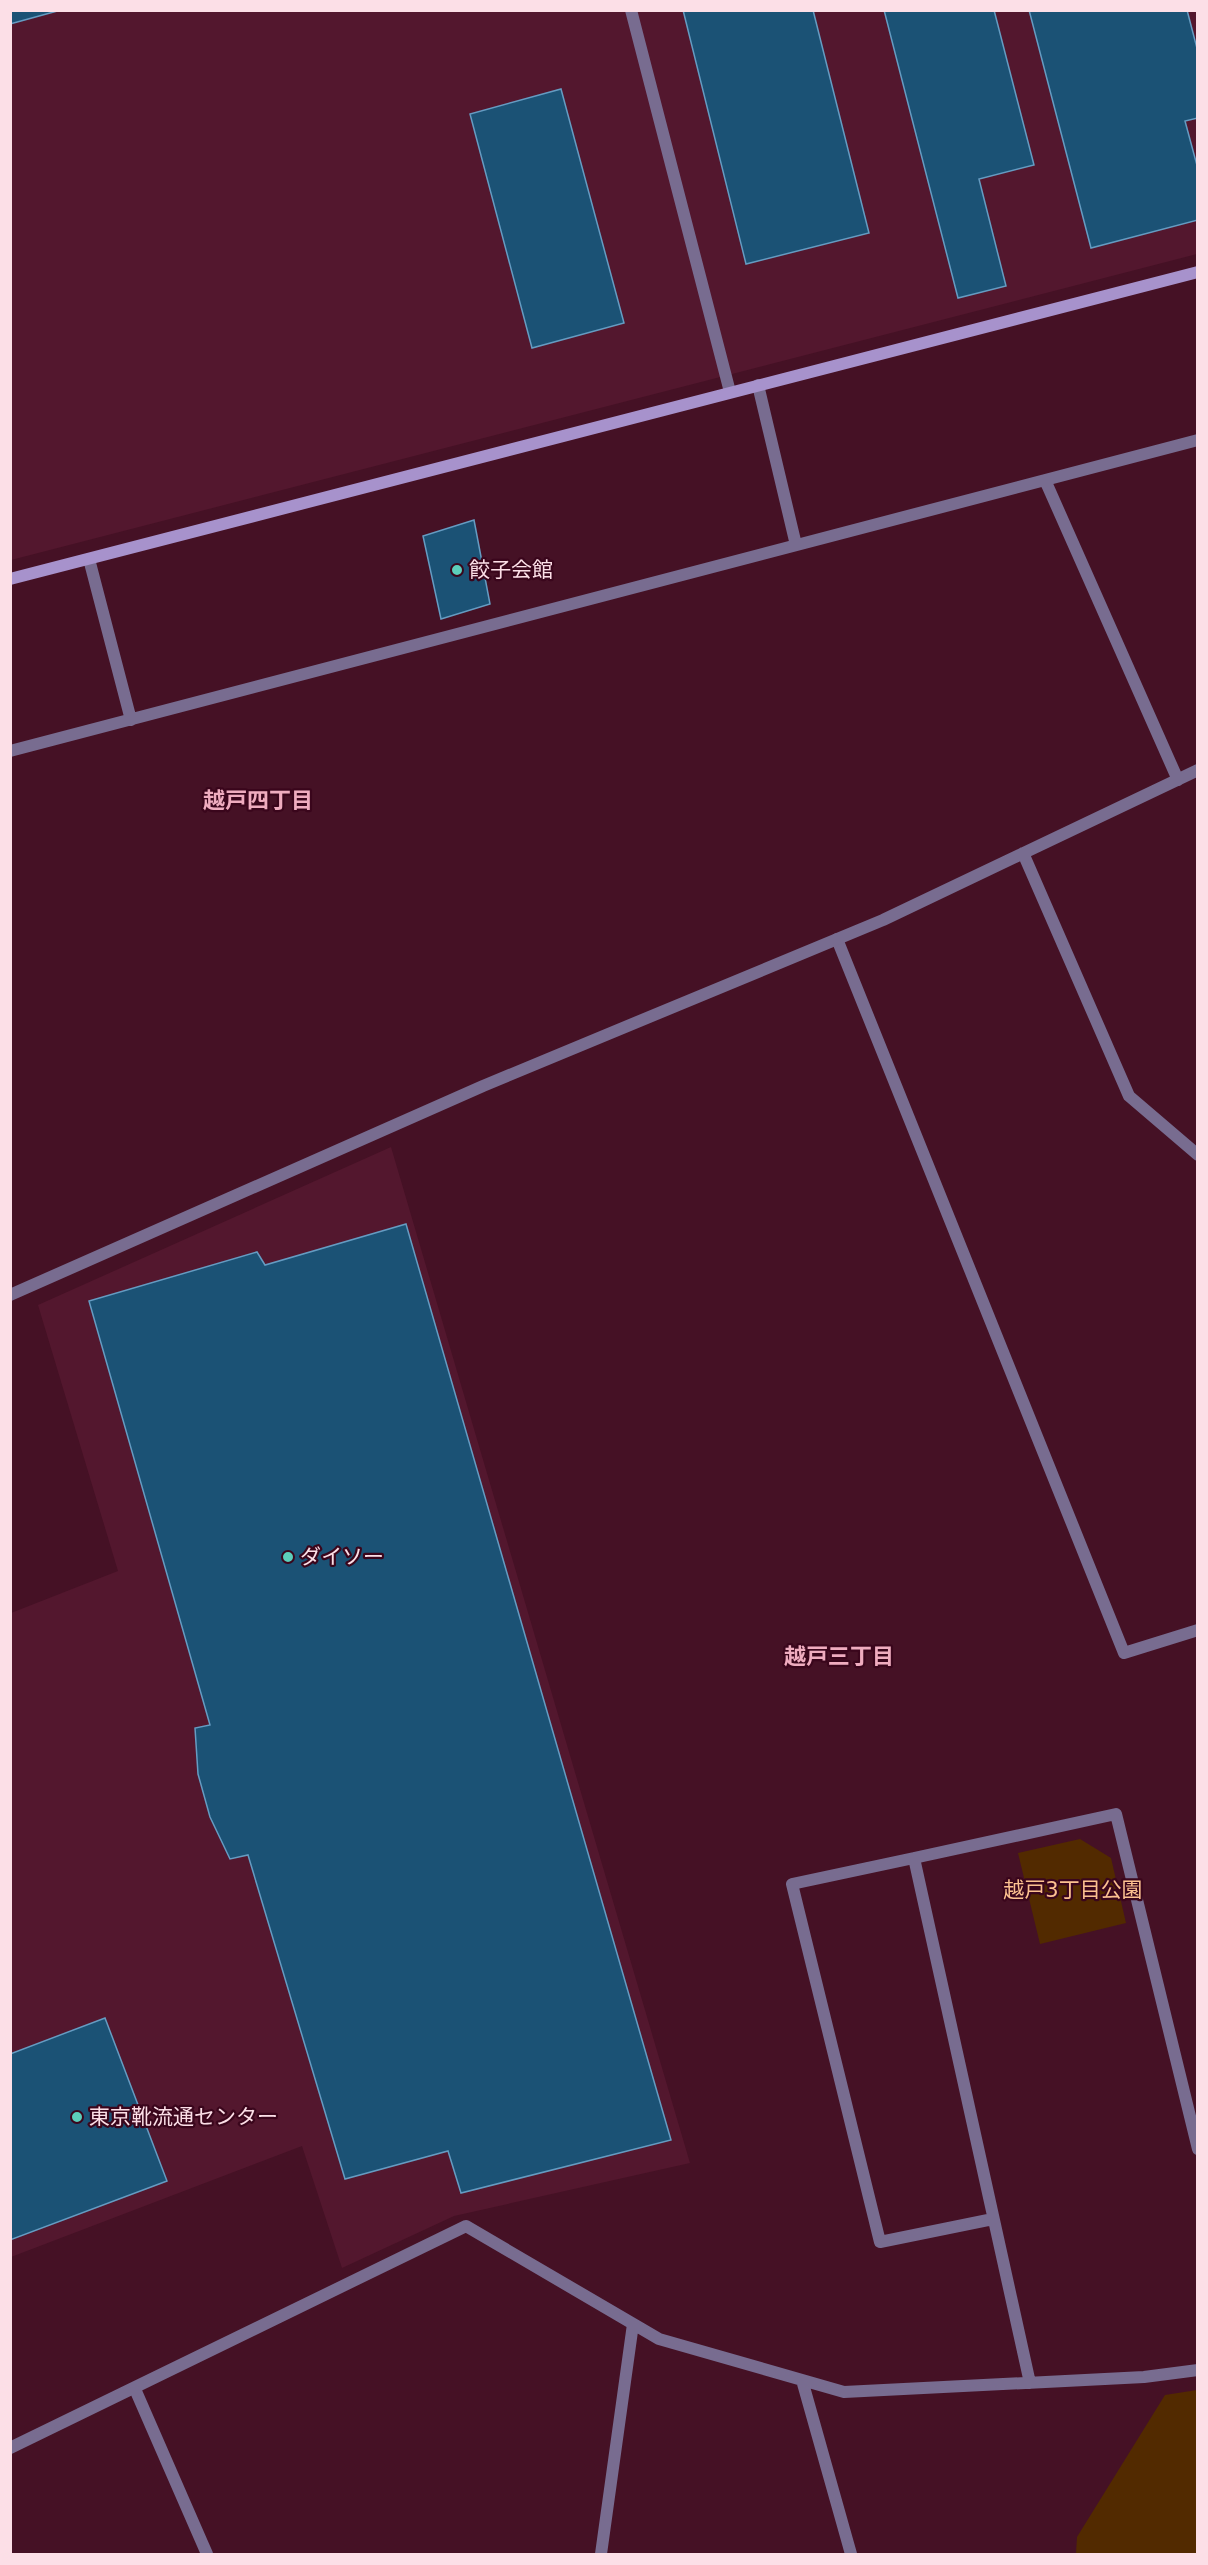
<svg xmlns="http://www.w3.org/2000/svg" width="1208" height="2565" font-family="'DejaVu Sans','Noto Sans JP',sans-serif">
<rect width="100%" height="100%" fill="#451125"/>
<!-- built -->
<path fill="#53172e" d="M11 11H1197V254L11 560Z
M391 1147 690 2163 454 2216 342 2268 302 2146 11 2257V1613L118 1571 38 1305Z"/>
<!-- green -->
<path fill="#522a00" d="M1080 1839 1111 1858 1126 1923 1040 1944 1018 1853Z
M1197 2390V2554H1076L1077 2537 1165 2395Z"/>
<!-- building -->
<path fill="#1b5275" stroke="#659cc2" stroke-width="1.5" d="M10 10H61L10 24Z
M683 10H813L869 233 746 264Z
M884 10H994L1034 165 979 179 1006 286 958 298Z
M1029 10H1187L1198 52V118L1185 121 1198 169V220L1091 248Z
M561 89 624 323 532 348 470 114Z
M474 520 490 604 441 619 423 536Z
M406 1224 671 2140 461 2193 448 2151 345 2179 248 1855 230 1859 210 1817 198 1774 195 1728 210 1725 89 1301 257 1252 265 1265Z
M105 2018 167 2181 10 2240V2054Z"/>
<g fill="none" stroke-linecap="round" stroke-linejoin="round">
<!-- lane -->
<path stroke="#786c90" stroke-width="12" d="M631 10 730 392
M837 939 1124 1653 1198 1630"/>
<!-- street -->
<path stroke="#786c90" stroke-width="12" d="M758 385 796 545
M1045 480 1178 780
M89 559 131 720
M10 751 1198 440
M1023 853 1129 1096 1198 1155
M10 1295 483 1086 883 920 1198 770
M914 1858 792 1884 880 2242 993 2219
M802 2380 851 2554
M1030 2383 914 1858 1116 1814 1198 2149
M135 2389 207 2554
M10 2448 466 2226 659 2339 844 2392 1144 2377 1198 2370
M601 2554 633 2324"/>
<!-- secondary -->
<path stroke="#a792cc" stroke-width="12" d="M10 579 1198 272"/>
</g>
<!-- markers -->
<g fill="#5ccebb" stroke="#3a061c" stroke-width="2">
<circle cx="457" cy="570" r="6"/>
<circle cx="288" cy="1557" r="6"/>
<circle cx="77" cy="2117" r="6"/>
</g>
<g text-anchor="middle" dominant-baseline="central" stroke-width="4.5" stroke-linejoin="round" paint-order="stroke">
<!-- poi labels -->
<g font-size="21" fill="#fcdfe7" stroke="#3a061c" text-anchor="start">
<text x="469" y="570">餃子会館</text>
<text x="300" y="1557">ダイソー</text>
<text x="89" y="2117">東京靴流通センター</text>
</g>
<!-- park labels -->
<g font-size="21" fill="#fcc190" stroke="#3a061c">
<text x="1073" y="1890">越戸3丁目公園</text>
</g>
<!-- neighbourhood labels -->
<g font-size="22" font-weight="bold" fill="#efacbf" stroke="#3a061c">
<text x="258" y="800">越戸四丁目</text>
<text x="839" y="1656">越戸三丁目</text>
</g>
</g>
<!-- border -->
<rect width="1208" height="2565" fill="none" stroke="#fcdfe7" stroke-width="24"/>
</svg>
